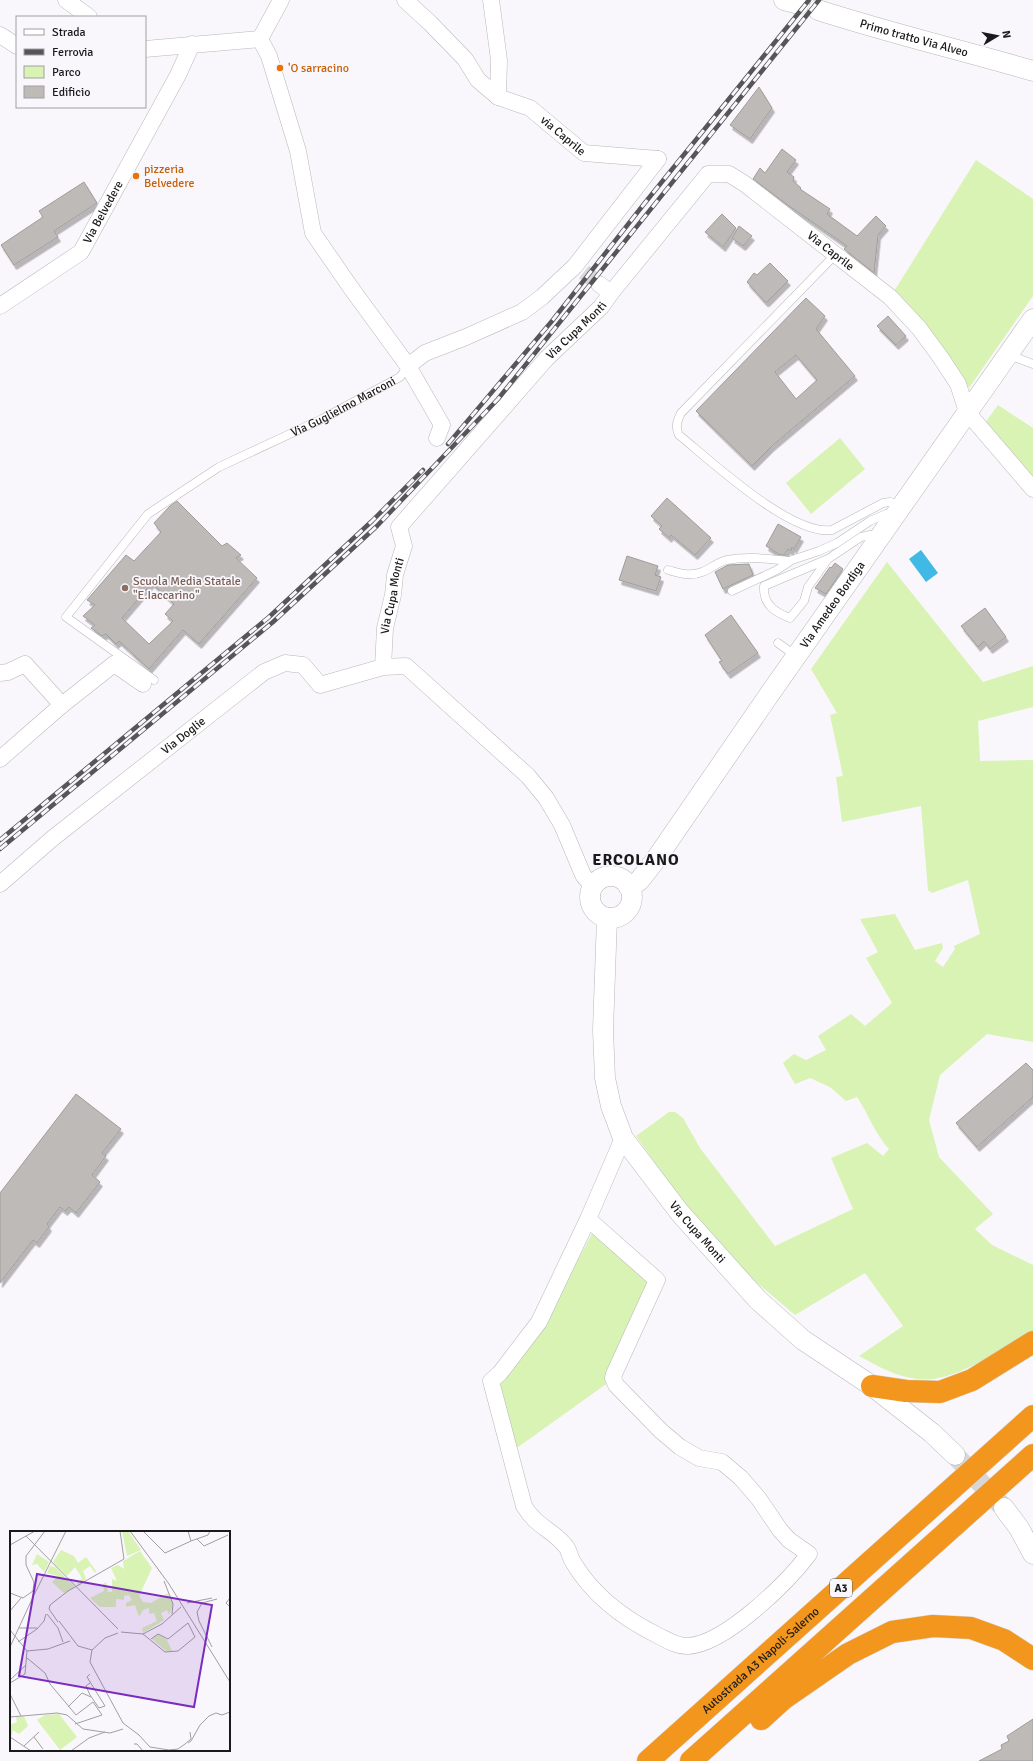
<svg xmlns="http://www.w3.org/2000/svg" width="1033" height="1761" font-family="Signika,sans-serif">
<defs>
<filter id="shadow"><feDropShadow dx="2.5" dy="4.5" stdDeviation="0" flood-color="#0004"/></filter>
</defs>
<rect width="100%" height="100%" fill="#f9f7fb"/>
<!-- green -->
<path fill="#d8f3b3" d="M976 160 1033 199V296L969 388 942 348 893 293Z
M998 405 1033 428V481L982 427Z
M840 438 865 469 811 514 786 483Z
M887 562 983 682 1033 666V707L978 721 980 761 1033 760V1042L987 1034 940 1075 929 1120 939 1157 993 1214 975 1229 992 1245 1033 1265V1332C1003 1348 953 1384 918 1379 896 1377 878 1366 859 1356L903 1326 865 1273 795 1315 724 1255 696 1221 636 1136 669 1112H675L683 1118 700 1148 775 1246 853 1209 831 1158 867 1143 883 1156 889 1149C875 1134 869 1115 857 1097L846 1101 830 1087 810 1078 795 1084 783 1063 794 1054 806 1060 826 1050 818 1036 851 1014 865 1026 892 1003 866 958 878 952 860 919 895 914 915 950 942 943 943 948 935 961 943 967 955 949 954 946 980 934 968 880 932 893 928 890 921 806 842 822 836 777 843 776 830 715 837 713 811 669Z
M594 1230 649 1281 609 1382 514 1450 497 1385 545 1321Z"/>
<!-- water -->
<path fill="#40b9e4" d="M921 550 938 573 926 582 909 559Z"/>
<!-- building -->
<path fill="#bebab8" stroke="#a09c99" fill-rule="evenodd" filter="url(#shadow)" d="M759 87 772 108 750 139 730 125Z
M782 149 796 160 787 172 794 177 793 181 801 188 800 189 830 209 827 214 857 236 876 216 886 226 878 235 874 273 844 249 847 246 789 206 753 179 760 168 765 173Z
M84 182 97 203 54 231 58 237 14 265 1 245 43 217 39 211Z
M722 214 736 228 723 247 705 232Z
M739 226 752 236 743 246 732 238Z
M770 263 788 281 767 302H765L747 282 754 273 757 275Z
M806 298 825 316 816 329 855 376 772 446 752 466 696 411ZM796 355 817 380 796 399 775 372Z
M888 316 906 336 896 345 877 326Z
M667 498 711 538 695 555 671 535 669 538 659 529 662 526 651 516Z
M177 501 222 546 227 543 241 555 236 558 257 578 199 644 183 630 149 669 119 641 116 644 106 634 102 636 91 628 95 625 83 616 95 605 87 600 126 555 134 561 161 532 154 523 170 506ZM152 583 174 604 165 614 173 621 149 644 122 618Z
M778 524 801 537 794 549 792 547 791 551 788 549 784 555H780L766 546Z
M627 556 658 566 655 575 661 577 656 591 619 580Z
M835 563 843 569 826 594 815 588 830 567 831 568Z
M749 564 753 575 723 589 715 572 728 565Z
M985 608 1006 637 990 649 984 641 978 647 961 626Z
M731 615 758 653 728 674 719 662 722 661 705 635Z
M1026 1063 1033 1070V1097L977 1147 956 1123Z
M76 1094 121 1129 102 1153 106 1156 92 1175 100 1182 76 1213 69 1207 65 1211 60 1207 47 1224 49 1227 37 1243 33 1240 0 1283V1193Z
M1033 1719V1761H979L1002 1749 1001 1745 1009 1741 1007 1736Z"/>
<g fill="none" stroke-linecap="round" stroke-linejoin="round">
<!-- minor-tunnel -->
<path stroke="#d8d6d9" stroke-width="16" stroke-dasharray="16 8" stroke-linecap="butt" d="M584 272 599 284"/>
<!-- tertiary-tunnel -->
<path stroke="#d8d6d9" stroke-width="20" stroke-dasharray="20 10" stroke-linecap="butt" d="M955 1455 1001 1505"/>
<!-- service casing -->
<g stroke="#b8b7bb" stroke-width="9">
<g id="service">
<path d="M835 255 681 413C677 421 675 427 679 435 711 461 791 536 832 530L883 503 890 502 902 505"/>
<path d="M1009 355 1033 364"/>
<path d="M828 559 808 587 804 601 790 618C774 612 763 604 764 586L828 559 861 537 870 535 879 537"/>
<path d="M668 570C679 573 690 577 702 572 711 569 717 562 727 560 747 556 769 559 789 561"/>
<path d="M732 591 777 570 792 560 819 551 837 543 870 521 886 514H894"/>
<path d="M778 643 796 656"/>
<path id="s1" d="M154 680 66 617 148 514 219 467 322 419 400 377 408 366"/>
</g>
</g>
<!-- minor casing -->
<g stroke="#b8b7bb" stroke-width="17">
<g id="minor">
<path d="M66 0 89 17"/>
<path id="s2" d="M405 0 430 23 465 59 478 80 498 97 530 108 584 153 658 159"/>
<path d="M491 0 499 60 498 97"/>
<path d="M0 35 17 46"/>
<path d="M260 39 269 56 298 151 313 233 351 288 408 366 442 425 437 438"/>
<path d="M260 39 281 0"/>
<path d="M145 49 260 39"/>
<path id="s3" d="M599 284 611 293 708 174H729L745 184 890 297 919 328 941 358 958 384 967 412 1033 489"/>
<path id="s4" d="M0 306 81 252 178 75 192 44"/>
<path d="M408 366 425 353 466 337 522 312 542 297 575 266 658 159"/>
<path id="s5" d="M383 667 385 628 393 595 395 575 404 546 399 527 547 358 601 307 611 293"/>
<path d="M0 673 8 672 25 664 62 705"/>
<path d="M0 759 62 705 114 664 143 684"/>
<path id="s6" d="M0 884 53 838 264 672 285 663 303 665 320 685 383 667 406 666 528 776 546 798 562 825 583 875 592 886"/>
<path d="M588 1219 657 1280 614 1374 613 1378 616 1385 661 1431 680 1447 699 1458 722 1462 741 1478 759 1499 780 1530 789 1540 809 1554C787 1583 725 1644 688 1646 678 1647 667 1640 659 1636 624 1619 593 1596 573 1562 570 1558 570 1553 567 1548 560 1537 545 1529 535 1520 531 1516 527 1511 524 1506L491 1381 500 1373 539 1322 588 1219 623 1138"/>
</g>
</g>
<!-- tertiary casing -->
<g stroke="#b8b7bb" stroke-width="21">
<g id="tertiary">
<path d="M784 0 799 4"/>
<path id="s7" d="M818 10C889 33 961 50 1033 71"/>
<circle cx="611" cy="897" r="21"/>
<path id="s8" d="M629 887 639 881 654 862 771 692 1033 319"/>
<path id="s9" d="M607 918 603 1030 605 1078 611 1106 623 1138 680 1213 758 1300 803 1340 872 1386 932 1433 955 1455"/>
<path d="M1004 1508 1019 1528 1033 1554"/>
</g>
</g>
<!-- motorway casing -->
<g stroke="#d6d6d6" stroke-width="23">
<g id="motorway">
<path d="M872 1386 906 1391 940 1392 972 1380 1033 1342"/>
<path d="M761 1719 783 1699 848 1654 892 1632 933 1626 971 1628 1004 1640 1033 1659"/>
<path id="s10" d="M648 1761 1033 1416"/>
<path d="M691 1761 1033 1455"/>
</g>
</g>
<!-- service -->
<use href="#service" stroke="#fff" stroke-width="8"/>
<!-- minor -->
<use href="#minor" stroke="#fff" stroke-width="16"/>
<!-- tertiary -->
<use href="#tertiary" stroke="#fff" stroke-width="20"/>
<!-- motorway -->
<use href="#motorway" stroke="#f2961e" stroke-width="22"/>
<!-- rail casing -->
<g stroke="#565557" stroke-width="4.5">
<path id="rail" d="M448 444 552 321 644 204 809 0
M0 840 269 617 372 521 423 470
M0 849 273 622 377 526 498 399 819 0"/>
</g>
<!-- rail -->
<use href="#rail" stroke="#f9f7fb" stroke-width="3" stroke-dasharray="9" stroke-linecap="butt"/>
</g>
<!-- markers -->
<g fill="#e8710a" stroke="#f9f7fb" stroke-width="1.5">
<circle cx="280" cy="68" r="4"/>
<circle cx="136" cy="176" r="4"/>
</g>
<circle fill="#8d6e63" stroke="#f9f7fb" stroke-width="1.5" cx="125" cy="588" r="4"/>
<g text-anchor="middle" dominant-baseline="central" stroke-width="3.5" stroke-linejoin="round" paint-order="stroke">
<!-- shield labels -->
<rect fill="#f9f7fb" stroke="#5d5c5e" stroke-width="1" x="830" y="1579" width="22" height="18" rx="3"/>
<g font-size="11" font-weight="bold" fill="#1a1a1b">
<text x="841" y="1588">A3</text>
</g>
<!-- street labels -->
<g font-size="12" fill="#1a1a1b" stroke="#f9f7fb">
<text stroke="none"><textPath href="#s7" startOffset="100">Primo tratto Via Alveo</textPath></text>
<text stroke="none"><textPath href="#s2" startOffset="212">via Caprile</textPath></text>
<text stroke="none"><textPath href="#s4" startOffset="143">Via Belvedere</textPath></text>
<text stroke="none"><textPath href="#s3" startOffset="317">Via Caprile</textPath></text>
<text stroke="none"><textPath href="#s5" startOffset="408">Via Cupa Monti</textPath></text>
<text stroke="none"><textPath href="#s1" startOffset="463">Via Guglielmo Marconi</textPath></text>
<text stroke="none"><textPath href="#s5" startOffset="72">Via Cupa Monti</textPath></text>
<text stroke="none"><textPath href="#s8" startOffset="349">Via Amedeo Bordiga</textPath></text>
<text stroke="none"><textPath href="#s6" startOffset="236">Via Doglie</textPath></text>
<text stroke="none"><textPath href="#s9" startOffset="343">Via Cupa Monti</textPath></text>
<text stroke="none"><textPath href="#s10" startOffset="151">Autostrada A3 Napoli-Salerno</textPath></text>
</g>
<!-- food labels -->
<g font-size="12" fill="#c56008" stroke="#f9f7fb" text-anchor="start">
<text x="288" y="68">'O sarracino</text>
<text x="144" y="169">pizzeria<tspan x="144" dy="14">Belvedere</tspan></text>
</g>
<!-- education labels -->
<g font-size="12" fill="#785e54" stroke="#f9f7fb" text-anchor="start">
<text x="133" y="581">Scuola Media Statale<tspan x="133" dy="14">"E.Iaccarino"</tspan></text>
</g>
<!-- district labels -->
<g font-size="16" font-weight="bold" letter-spacing="1" fill="#1a1a1b" stroke="#f9f7fb">
<text x="636" y="860">ERCOLANO</text>
</g>
</g>
<!-- overview -->
<g transform="translate(10 1531)">
<rect width="220" height="220" fill="#f9f7fb"/>
<path d="M112 0H118L131 19 117 25ZM51 19 64 25 68 32 76 26 86 40 85 42 80 35 73 40 76 48 69 55 67 53 72 47 65 36 57 45 43 31ZM130 20 142 37 129 65 133 71 141 72 158 62 163 74 159 84 157 79 151 82 154 89 133 102 132 97 147 90 144 82 139 83V77L133 79 129 86 125 74 116 76V72L122 69 119 64 114 65V69L106 68V76H90L80 67 94 60 93 53 96 51 98 61H102V48L107 50 101 37 108 34 114 38 113 30ZM27 23 39 31 34 41 27 33 22 34ZM40 35 45 36 65 56 54 62 42 51 48 45 37 42ZM148 103 157 109 162 120H156L142 108ZM49 183 67 206 50 219 27 189 35 184ZM14 185 18 195 9 203 3 199 1 206 0 194 7 191 6 186Z" fill="#d8f3b3"/>
<path fill="none" stroke="#a09fa1" stroke-width="1" d="M120 0 159 53 220 151M133 0 155 22 181 10 178 0M16 5 108 98M187 8 194 15 218 4M181 10 198 4 200 0M0 14 25 0M154 50 163 73 162 83M0 62 13 67 23 60 24 51 16 34V25L35 0M24 64 56 0M220 67 216 72 220 76M177 72 202 67M0 80 11 67M37 83 48 97 53 111M49 90 68 115 82 119M48 91 39 78 40 74 58 60 114 28 110 0M9 97H27M0 99 17 120M111 101 133 103 152 93 171 76M133 103 155 121 168 120 185 106 178 92 158 108 148 103 141 108M8 111 27 98 34 90 36 83M0 116 23 66M202 116 189 90 187 81 192 72 207 68M82 119 80 131 113 192 129 204M82 119 95 107 108 102M17 120 38 118 60 110M17 127 35 142 40 153 66 184 83 171 92 184 65 193M80 143 77 146 95 175 89 177 80 164 76 155 80 152M0 149 16 134M0 152 15 143 17 120M0 163 11 185M58 176 72 162 81 166M0 186 47 182 57 184 73 198 100 202 113 198M128 203 140 216 159 219 168 218 175 213 181 208 180 201M0 206 21 220M24 206 33 218M178 212 181 210 190 194 199 185 206 182 212 184 220 181M124 213H127L133 220M14 215 29 201M61 220 79 207 95 201"/>
<path fill="#7b2cbf" fill-opacity="0.15" stroke="#7b2cbf" stroke-width="2" d="M27 43 202 74 184 176 9 145Z"/>
<rect width="220" height="220" fill="none" stroke="#1a1a1b" stroke-width="2"/>
</g>
<!-- legend -->
<rect x="16" y="16" width="130" height="92" fill="#f9f7fb" stroke="#a09fa1"/>
<rect x="24" y="29" width="20" height="6" fill="#ffffff" stroke="#a09fa1"/>
<text x="52" y="36" font-size="12" fill="#1a1a1b">Strada</text>
<rect x="24" y="49" width="20" height="6" fill="#565557" stroke="#a09fa1"/>
<text x="52" y="56" font-size="12" fill="#1a1a1b">Ferrovia</text>
<rect x="24" y="66" width="20" height="12" fill="#d8f3b3" stroke="#a09fa1"/>
<text x="52" y="76" font-size="12" fill="#1a1a1b">Parco</text>
<rect x="24" y="86" width="20" height="12" fill="#bebab8" stroke="#a09fa1"/>
<text x="52" y="96" font-size="12" fill="#1a1a1b">Edificio</text>
<!-- north arrow -->
<g transform="translate(997 36) rotate(80)" stroke="#f9f7fb" stroke-width="3" paint-order="stroke">
<path d="M0-3L7 15L0 10L-7 15Z" fill="#1a1a1b"/>
<text y="-6" font-size="11" font-weight="bold" text-anchor="middle" fill="#1a1a1b">N</text>
</g>
</svg>
